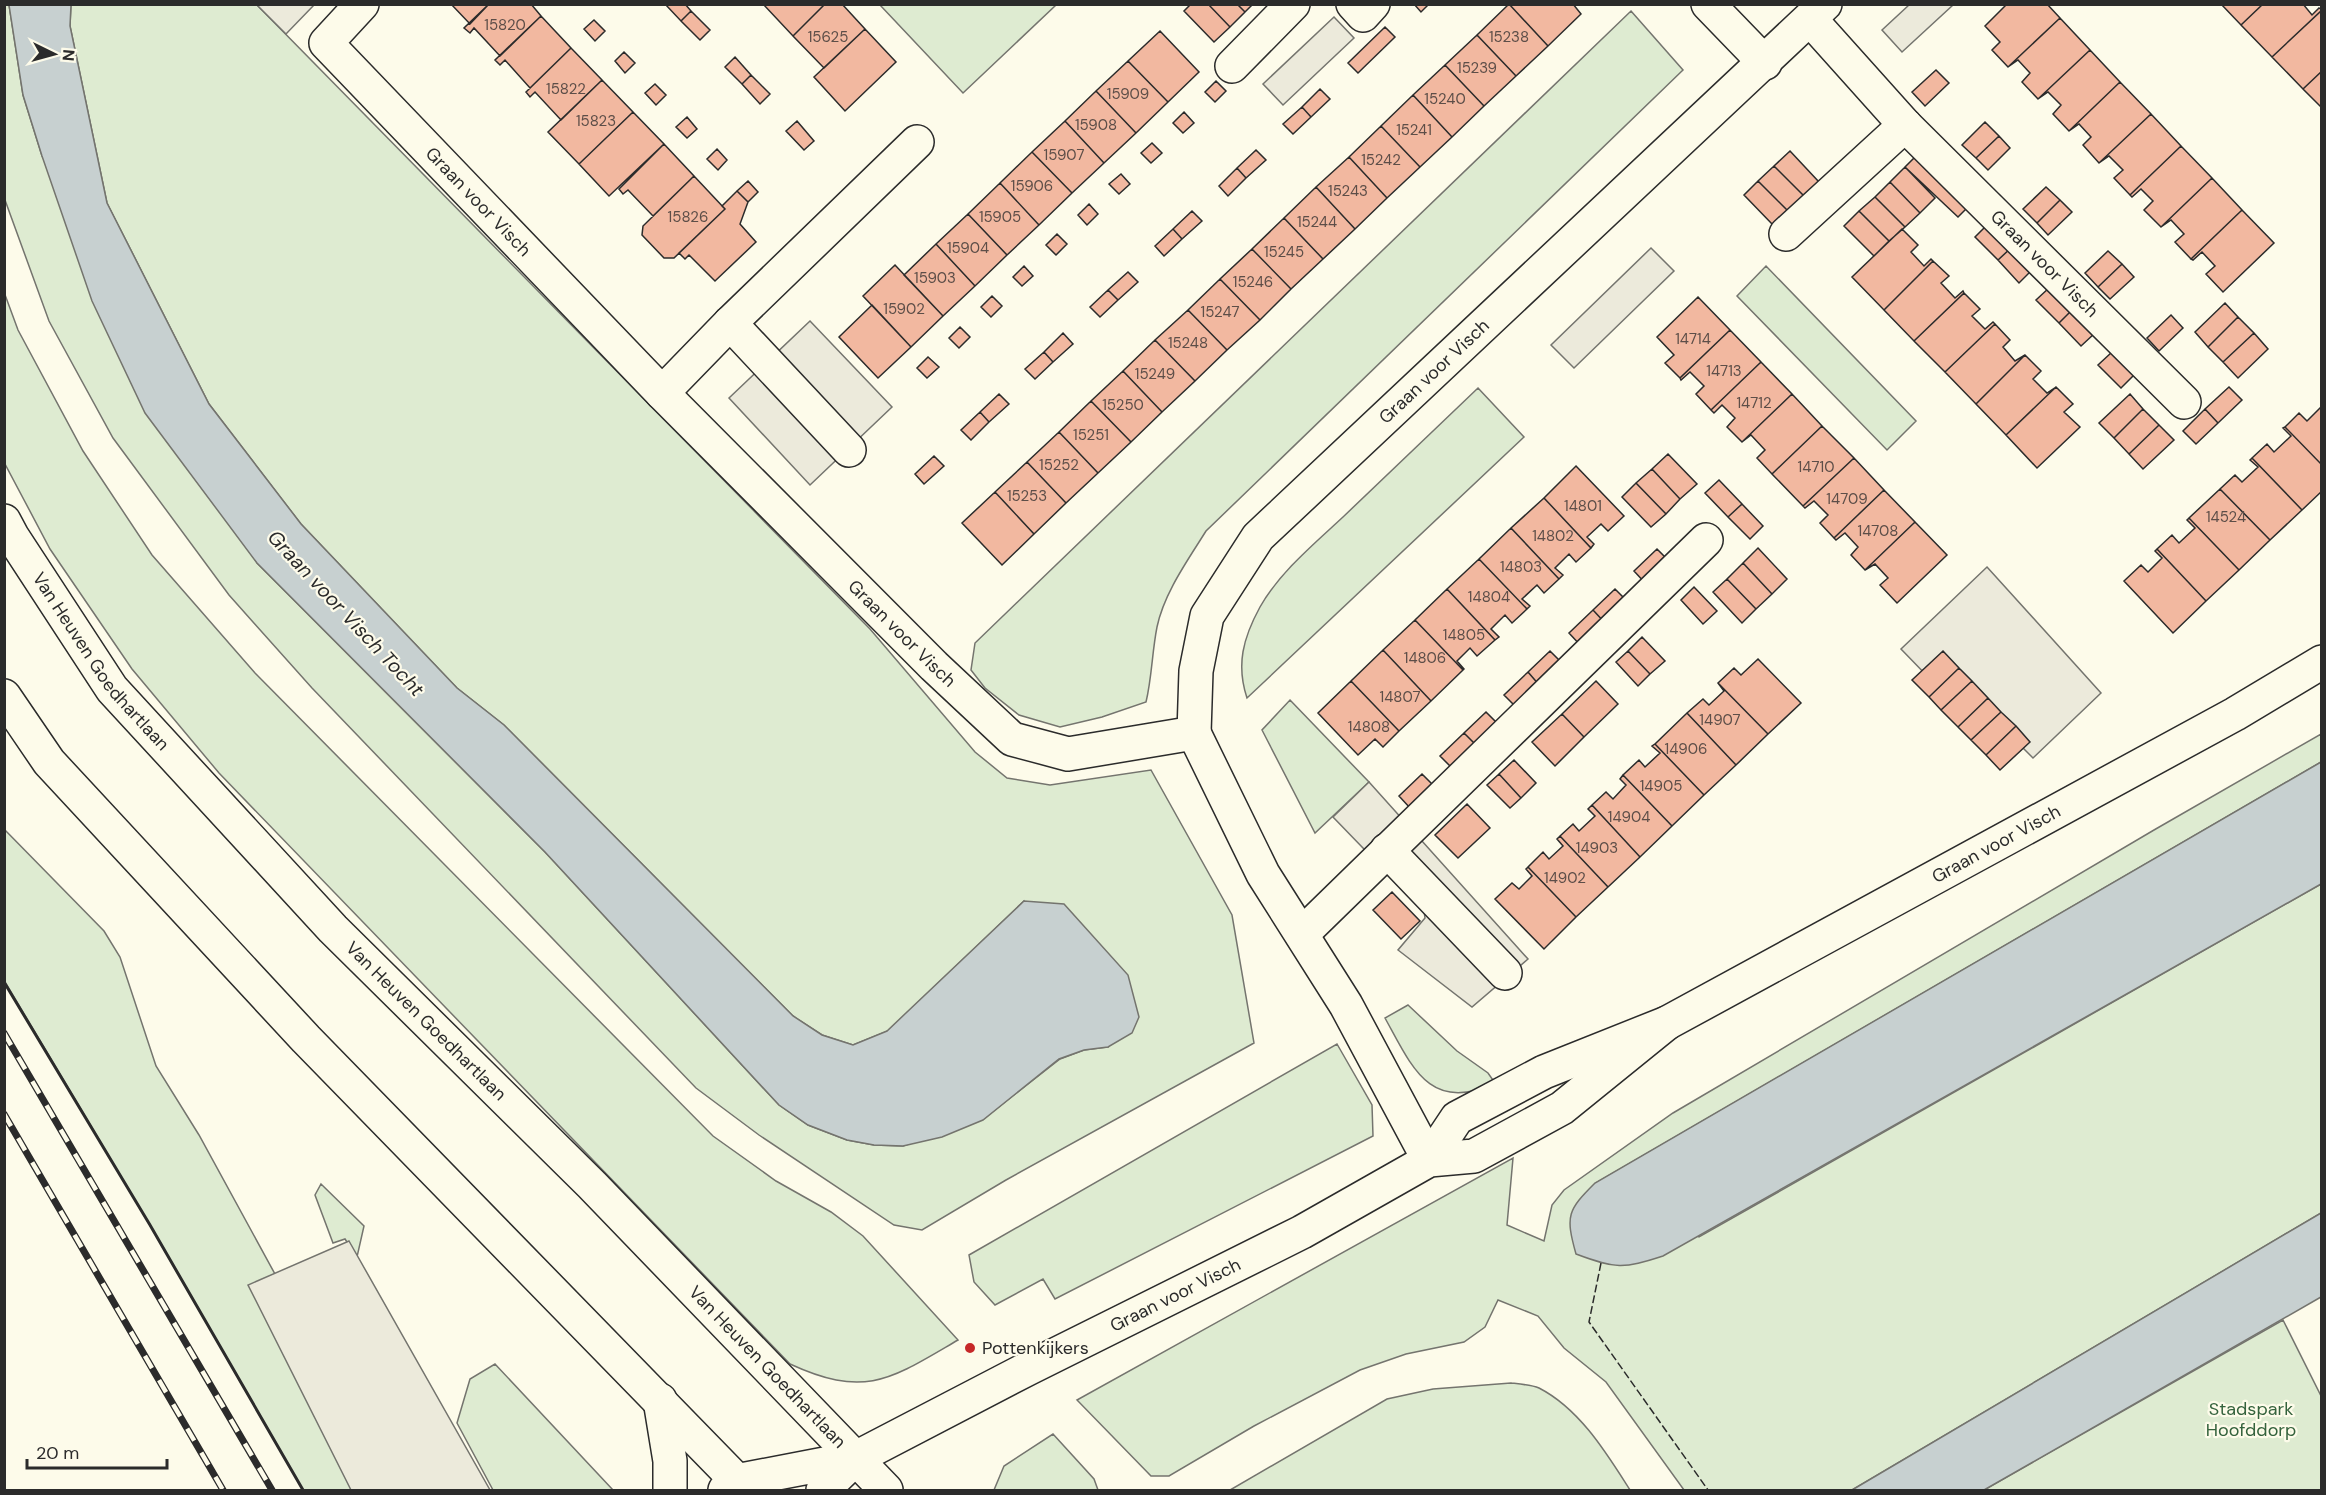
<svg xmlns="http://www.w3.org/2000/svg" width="2326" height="1495" font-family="'DM Sans',sans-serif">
<rect width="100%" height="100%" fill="#fdfbea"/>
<!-- green -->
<path fill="#deebd1" stroke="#74746e" stroke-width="1.5" d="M4 5H9L23 95 42 156 257 563 545 852 779 1105 808 1125 847 1140 874 1145 903 1146 983 1119 1060 1059 1084 1050 1108 1047 1024 901 888 1031 853 1045 822 1035 793 1016 504 725 457 688 301 524 209 404 107 203 70 26 71 5H257L870 629 975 752 1007 778 1050 785 1151 770 1232 915 1254 1043 1006 1180 922 1230 894 1225 759 1135 696 1088 312 688 229 595 113 438 49 321 5 200Z
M880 5H1056L963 93Z
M1631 11 1683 70 1206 531C1188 560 1164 593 1157 627 1152 652 1152 677 1146 702L1102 717 1060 727 1019 715 985 688 971 670 975 643Z
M1766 266 1916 421 1887 450 1737 296Z
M4 292 18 330 83 451 152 555 255 673 713 1136 776 1181 831 1212 863 1236 958 1340C891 1379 866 1399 790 1364L219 773 132 669 50 549 5 464Z
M1478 388 1524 437 1247 698C1236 665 1243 638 1260 607 1280 572 1314 544 1343 517 1388 474 1433 431 1478 388Z
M1290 700 1369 782 1315 833 1262 730Z
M2321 734V762L1596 1183 1699 1237 2321 884V1213L1852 1490H1684L1606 1382 1564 1348 1538 1316 1498 1300 1485 1327 1464 1342 1406 1354 1360 1370 1254 1426 1169 1476H1151L1077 1400 1513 1158 1507 1225 1544 1241 1552 1205 1564 1190 1673 1113 2154 830Z
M4 829 104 931 120 957 156 1066 199 1135 393 1490H303L150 1225 5 982Z
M1408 1005 1457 1051 1488 1073 1495 1083C1430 1114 1412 1067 1385 1018Z
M1337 1044 1372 1105 1373 1136 1055 1299 1043 1279 995 1305 974 1282 969 1255Z
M321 1184 364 1226 357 1257 345 1239 333 1243 315 1195Z
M2283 1320 2321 1396V1490H1984Z
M495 1364 613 1490H493L457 1423 470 1379Z
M1511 1383C1520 1384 1532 1385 1539 1388 1580 1409 1607 1454 1630 1490H1230L1387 1399 1433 1389Z
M1053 1434 1094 1479 1098 1490H994L1004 1466Z"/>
<!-- parking -->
<path fill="#eceadb" stroke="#74746e" stroke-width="1.5" d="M257 5H314L286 34Z
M1909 5H1953L1902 52 1882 30Z
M1334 17 1354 38 1283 105 1263 84Z
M1651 248 1674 271 1574 368 1551 345Z
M810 321 892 407 810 485 729 398Z
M1987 567 2101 693 2033 758 1943 668 1931 680 1901 649Z
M1369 782 1528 959 1472 1007 1398 950 1425 918 1424 911 1333 817Z
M349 1241 490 1490H351L248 1285Z"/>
<!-- water -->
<path fill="#c7d0d0" stroke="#74746e" stroke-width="1.5" d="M9 5H71L70 26 107 203 209 404 301 524 457 688 504 725 793 1016 822 1035 853 1045 887 1031 1024 901 1064 904 1128 975 1139 1017 1132 1033 1108 1047 1084 1050 1059 1059 983 1120 942 1137 903 1146 874 1145 847 1140 808 1125 779 1105 545 852 257 563 145 413 92 301 42 156 23 95Z
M2321 762V884L1663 1256C1623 1269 1616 1269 1576 1254 1565 1215 1568 1210 1595 1183Z
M2321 1213V1297L1984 1490H1852Z"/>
<!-- building -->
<path fill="#f2b8a0" stroke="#2b2b2b" stroke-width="1.5" d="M451 4H489L470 24Z
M489 4H531L541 16 500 56 474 28 470 33 464 28Z
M665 4H685L691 11 681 21Z
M763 4H825L793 36Z
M825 4H842L865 29 824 68 793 36Z
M1191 4H1208L1230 27 1214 42 1184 11Z
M1208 4H1237L1245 12 1230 27Z
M1237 4H1253L1245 12Z
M1414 4H1429L1421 12Z
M1509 4H1573L1581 14 1548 46Z
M1509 4 1548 46 1516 76 1477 35Z
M2007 4H2047L2060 18 2008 67 1992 50 2000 42 1985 26Z
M2221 4H2263L2241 25Z
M2263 4H2303L2312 15 2319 8 2322 10 2272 57 2241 25Z
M2322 10V71L2303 89 2272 57Z
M691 11 710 30 700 40 681 21Z
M541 16 571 48 530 88 505 60 500 65 495 60Z
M2060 18 2090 50 2038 99 2022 82 2030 73 2018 60 2008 67Z
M594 20 605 31 595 41 584 29Z
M1385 27 1395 37 1358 73 1348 63Z
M865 29 896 62 845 111 814 77Z
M1160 31 1199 72 1168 102 1128 61Z
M1477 35 1516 76 1484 106 1445 65Z
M571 48 602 80 561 120 535 92 530 97 526 92Z
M2090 50 2120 82 2069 131 2053 114 2061 105 2048 92 2038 99Z
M624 52 635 63 625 73 615 61Z
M735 57 751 75 742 84 725 67Z
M1128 61 1168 102 1136 133 1096 91Z
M1445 65 1484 106 1452 137 1413 95Z
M1936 70 1949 83 1925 106 1912 92Z
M2322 71V108L2303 89Z
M751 75 770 94 760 104 742 84Z
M602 80 633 112 579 164 548 132Z
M1216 81 1226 91 1215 102 1205 92Z
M2120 82 2151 114 2099 163 2083 145 2091 137 2079 124 2069 131Z
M655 84 666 95 656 105 645 93Z
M1320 89 1330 99 1311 117 1302 107Z
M1096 91 1136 133 1104 163 1065 121Z
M1413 95 1452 137 1420 167 1381 126Z
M1302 107 1311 117 1293 134 1283 124Z
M633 112 664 144 609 196 579 164Z
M1184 112 1194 123 1183 133 1173 123Z
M2151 114 2181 146 2130 195 2114 178 2123 170 2109 156 2099 163Z
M687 117 697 129 687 138 676 127Z
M797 121 814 141 804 150 786 131Z
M1065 121 1104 163 1072 193 1032 152Z
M1985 122 1999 136 1976 158 1962 145Z
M1381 126 1420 167 1387 198 1349 157Z
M1999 136 2010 148 1988 170 1976 158Z
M1152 143 1162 153 1151 163 1141 153Z
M664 144 694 176 653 216 628 190 623 194 619 189Z
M2181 146 2212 178 2161 227 2144 210 2153 201 2141 189 2132 197 2130 195Z
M717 149 727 160 718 170 707 159Z
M1256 150 1266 160 1246 178 1237 168Z
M1790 151 1819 182 1804 196 1774 166Z
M1032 152 1072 193 1039 225 1000 183Z
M1919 153 1971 204 1958 217 1905 167Z
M1349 157 1387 198 1355 229 1316 187Z
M1774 166 1804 196 1788 211 1758 181Z
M1905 167 1935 198 1920 213 1890 182Z
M1237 168 1246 178 1228 196 1219 186Z
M1121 174 1130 184 1119 194 1109 184Z
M694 176 725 209 674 258H664L642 235 643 226Z
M2212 178 2242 210 2191 259 2175 242 2184 234 2171 220 2161 227Z
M748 181 758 192 748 202 737 191Z
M1758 181 1788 211 1773 225 1744 195Z
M1890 182 1920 213 1905 227 1875 197Z
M1000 183 1039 225 1007 255 968 214Z
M1316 187 1355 229 1323 259 1284 218Z
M2046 187 2060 200 2037 223 2023 209Z
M737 191 748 202 740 224 756 242 715 281 689 255 685 259 679 253 725 209 722 206Z
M1875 197 1905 227 1889 241 1859 211Z
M2060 200 2072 212 2048 235 2037 223Z
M1089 204 1098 214 1087 225 1078 215Z
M2242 210 2274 243 2223 292 2206 274 2215 266 2202 252 2193 260 2191 259Z
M1192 211 1202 221 1182 239 1173 229Z
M1859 211 1889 241 1874 256 1844 226Z
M968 214 1007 255 975 286 936 244Z
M1284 218 1323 259 1291 289 1252 249Z
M1989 223 2012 247 1998 260 1975 237Z
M1173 229 1182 239 1164 256 1155 246Z
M1902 229 1918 245 1911 252 1924 266 1931 259 1933 261 1884 310 1852 277Z
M1057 234 1067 244 1056 255 1046 245Z
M936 244 975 286 943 316 904 275Z
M2012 247 2033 269 2019 283 1998 260Z
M1252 249 1291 289 1260 320 1220 279Z
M2108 251 2122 264 2098 287 2085 273Z
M1933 261 1949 276 1941 283 1955 298 1963 291 1964 293 1914 341 1884 310Z
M2122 264 2134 277 2110 299 2098 287Z
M895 265 943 316 911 347 863 296Z
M1024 266 1033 276 1022 286 1013 277Z
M1128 272 1138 282 1118 300 1108 290Z
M1220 279 1260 320 1227 350 1188 310Z
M2050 287 2072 310 2059 323 2036 300Z
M1108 290 1118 300 1100 317 1090 307Z
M1964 293 1980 309 1972 316 1985 329 1993 322 1995 324 1945 372 1914 341Z
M992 296 1002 306 991 317 981 307Z
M1698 297 1730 330 1680 378 1665 363 1674 355 1657 337Z
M2225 303 2238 317 2208 347 2195 332Z
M872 305 911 347 878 378 839 337Z
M1188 310 1227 350 1195 381 1155 340Z
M2072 310 2095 333 2081 346 2059 323Z
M2171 315 2183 328 2159 351 2147 338Z
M2238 317 2254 333 2223 362 2208 347Z
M1995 324 2010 340 2003 347 2015 361 2025 355 1976 404 1945 372Z
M960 327 970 337 959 348 949 338Z
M1730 330 1761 362 1711 410 1696 394 1704 386 1690 372 1681 380 1680 378Z
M1063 333 1073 344 1053 362 1044 352Z
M2254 333 2268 349 2238 378 2223 362Z
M1155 340 1195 381 1162 412 1123 371Z
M1044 352 1053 362 1035 379 1025 369Z
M2112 352 2134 375 2121 388 2098 365Z
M2025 355 2041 371 2033 379 2047 393 2056 387 2006 435 1976 404Z
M928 357 939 367 927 378 917 368Z
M1761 362 1792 394 1742 442 1727 427 1735 418 1722 405 1714 413 1711 410Z
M1123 371 1162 412 1131 442 1091 401Z
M2056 387 2073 404 2064 412 2080 427 2037 468 2006 435Z
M2229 387 2242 400 2218 423 2205 409Z
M999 394 1009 404 989 422 980 412Z
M1792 394 1822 426 1772 474 1757 458 1765 450 1751 435 1742 442Z
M2130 394 2143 409 2114 438 2099 423Z
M1091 401 1131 442 1098 473 1059 432Z
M2322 406V465L2285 427 2299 413 2307 421Z
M2143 409 2159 425 2129 454 2114 438Z
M2205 409 2218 423 2196 444 2183 431Z
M980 412 989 422 971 440 961 430Z
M2159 425 2174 440 2143 469 2129 454Z
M1822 426 1854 458 1803 506 1772 474Z
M2285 427 2322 465V491L2302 510 2252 458 2267 444 2274 452 2291 436 2283 428Z
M1059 432 1098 473 1066 503 1027 462Z
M1668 454 1697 484 1680 499 1652 469Z
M934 456 944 466 924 484 915 474Z
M1854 458 1884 490 1834 538 1820 523 1828 515 1814 501 1805 508 1803 506Z
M2252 458 2302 510 2270 540 2220 489 2235 475 2242 482 2258 467 2250 460Z
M1027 462 1066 503 1034 534 995 492Z
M1576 466 1624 516 1608 531 1601 524 1587 537 1594 544 1591 548 1544 498Z
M1652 469 1680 499 1666 514 1636 483Z
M1719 480 1742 504 1728 517 1705 493Z
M1636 483 1666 514 1651 527 1622 497Z
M2220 489 2270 540 2239 570 2189 518Z
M1884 490 1915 522 1865 570 1851 555 1858 547 1845 533 1836 540 1834 538Z
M995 492 1034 534 1002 565 962 523Z
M1544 498 1591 548 1576 562 1569 554 1555 568 1563 575 1559 579 1511 528Z
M1742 504 1763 526 1750 539 1728 517Z
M2189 518 2239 570 2206 601 2157 549 2172 535 2179 543 2195 528 2187 520Z
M1915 522 1947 555 1897 603 1880 585 1888 578 1875 564 1865 570Z
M1511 528 1559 579 1544 593 1537 585 1522 599 1530 606 1527 609 1479 559Z
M1758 548 1787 579 1772 594 1743 563Z
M1657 549 1670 562 1647 585 1634 571Z
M2157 549 2206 601 2173 633 2124 581 2141 565 2148 572 2162 558 2155 551Z
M1479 559 1527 609 1512 623 1505 615 1491 629 1499 637 1495 640 1447 589Z
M1743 563 1772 594 1756 609 1727 579Z
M1727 579 1756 609 1742 623 1713 592Z
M1694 587 1717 611 1703 624 1681 600Z
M1447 589 1495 640 1477 656 1470 648 1457 661 1464 669 1463 670 1415 620Z
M1615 589 1628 602 1606 624 1593 610Z
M1593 610 1606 624 1582 647 1569 633Z
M1415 620 1463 670 1431 701 1383 650Z
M1642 637 1665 661 1650 674 1628 651Z
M1383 650 1431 701 1399 731 1351 681Z
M1550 651 1563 664 1540 686 1528 672Z
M1628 651 1650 674 1638 686 1616 662Z
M1943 651 1959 668 1929 697 1912 680Z
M1758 659 1801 703 1768 734 1718 683 1734 668 1741 675Z
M1959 668 1972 681 1941 710 1929 697Z
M1528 672 1540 686 1517 708 1504 695Z
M1351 681 1399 731 1383 747 1375 739 1358 755 1318 713Z
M1596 681 1618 704 1584 737 1562 714Z
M1972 681 1988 698 1958 727 1941 710Z
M1718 683 1768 734 1736 765 1687 713 1703 699 1709 705 1724 691Z
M1988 698 2001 712 1971 740 1958 727Z
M1486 712 1499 725 1477 746 1464 733Z
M2001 712 2016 726 1986 755 1971 740Z
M1687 713 1736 765 1704 795 1655 744Z
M1562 714 1584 737 1555 766 1532 742Z
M2016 726 2030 742 2000 770 1986 755Z
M1464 733 1477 746 1453 769 1440 756Z
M1655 744 1704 795 1672 826 1623 775 1639 760 1645 767 1660 753 1652 746Z
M1514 760 1536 783 1521 798 1499 774Z
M1422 774 1435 787 1411 809 1399 796Z
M1499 774 1521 798 1510 808 1487 785Z
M1623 775 1672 826 1640 857 1592 805 1606 792 1613 799 1626 785 1620 779Z
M1467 804 1490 828 1458 858 1435 835Z
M1592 805 1640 857 1608 887 1560 836 1573 824 1579 831 1595 816 1588 809Z
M1560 836 1608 887 1576 917 1528 867 1543 852 1549 859 1563 846 1557 839Z
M1528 867 1576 917 1544 949 1495 899 1512 883 1519 889 1532 876 1526 869Z
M1392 892 1420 921 1401 939 1373 910Z"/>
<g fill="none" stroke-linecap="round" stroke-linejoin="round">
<!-- minor casing -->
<g stroke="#2b2b2b" stroke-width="36">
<g id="minor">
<path id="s1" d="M362 4 326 43 662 393 934 666 1012 739 1068 754 1194 733 1196 671 1207 616 1258 537 1825 4"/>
<path d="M1353 4 1363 15 1373 4"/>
<path d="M1708 4 1765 63"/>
<path id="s2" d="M1810 19 1905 125 2184 402"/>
<path d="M1232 66 1293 4"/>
<path d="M1786 234 1905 125"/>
<path d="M730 323 849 450"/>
<path d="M662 393 730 323 917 142"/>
<path d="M1194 733 1263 874 1346 1005 1429 1160"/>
<path d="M1387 850 1505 973"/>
<path d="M1302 934 1706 540"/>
<path id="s3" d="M1429 1160 1457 1118 1544 1072 1667 1023 2235 714 2322 662"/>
<path d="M660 1400 670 1461V1490"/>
<path id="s4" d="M725 1490 736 1481 856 1458 1029 1368 1302 1232 1429 1160 1474 1156 1562 1108 1667 1023"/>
<path d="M823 1490 856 1458"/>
</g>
</g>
<!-- major casing -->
<g stroke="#2b2b2b" stroke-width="36">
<g id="major">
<path id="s5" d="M4 521 12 536 112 689 333 929 592 1185 886 1490"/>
<path d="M4 696 49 762 306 1039 746 1490"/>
</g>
</g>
<!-- minor -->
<use href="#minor" stroke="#fdfbea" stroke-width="33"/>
<!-- major -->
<use href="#major" stroke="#fdfbea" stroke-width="33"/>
<!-- rail casing -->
<g stroke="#2b2b2b" stroke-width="7">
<path id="rail" d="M4 1033 272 1490
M4 1114 223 1490"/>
</g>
<!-- rail -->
<use href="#rail" stroke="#fdfbea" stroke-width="4.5" stroke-dasharray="14" stroke-linecap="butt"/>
<!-- fence -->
<path stroke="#2b2b2b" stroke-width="1.5" stroke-dasharray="8 3" stroke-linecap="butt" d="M1601 1263 1589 1322 1708 1490"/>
<!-- wall -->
<path stroke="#2b2b2b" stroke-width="3" d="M4 982 150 1225 303 1490"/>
</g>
<!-- markers -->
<circle fill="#c62828" stroke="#fdfbea" stroke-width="2" cx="970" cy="1348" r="6"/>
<g text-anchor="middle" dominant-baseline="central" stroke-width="4.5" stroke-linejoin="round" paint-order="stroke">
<!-- number labels -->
<g font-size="15" fill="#5d4e48">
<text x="505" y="25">15820</text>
<text x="828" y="37">15625</text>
<text x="1509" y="37">15238</text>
<text x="1477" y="68">15239</text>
<text x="566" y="89">15822</text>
<text x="1128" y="94">15909</text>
<text x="1445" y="99">15240</text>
<text x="596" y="121">15823</text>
<text x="1096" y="125">15908</text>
<text x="1414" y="130">15241</text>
<text x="1064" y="155">15907</text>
<text x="1381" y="160">15242</text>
<text x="1032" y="186">15906</text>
<text x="1348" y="191">15243</text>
<text x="688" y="217">15826</text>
<text x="1000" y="217">15905</text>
<text x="1317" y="222">15244</text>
<text x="968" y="248">15904</text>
<text x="1284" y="252">15245</text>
<text x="935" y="278">15903</text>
<text x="1253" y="282">15246</text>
<text x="904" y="309">15902</text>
<text x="1220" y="312">15247</text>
<text x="1693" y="339">14714</text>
<text x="1188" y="343">15248</text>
<text x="1724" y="371">14713</text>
<text x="1155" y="374">15249</text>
<text x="1754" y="403">14712</text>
<text x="1123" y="405">15250</text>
<text x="1091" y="435">15251</text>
<text x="1059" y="465">15252</text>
<text x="1816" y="467">14710</text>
<text x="1027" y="496">15253</text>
<text x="1847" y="499">14709</text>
<text x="1583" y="506">14801</text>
<text x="2226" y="517">14524</text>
<text x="1878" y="531">14708</text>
<text x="1553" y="536">14802</text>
<text x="1521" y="567">14803</text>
<text x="1489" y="597">14804</text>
<text x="1464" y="635">14805</text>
<text x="1425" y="658">14806</text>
<text x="1400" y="697">14807</text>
<text x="1720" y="720">14907</text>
<text x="1369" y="727">14808</text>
<text x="1686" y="749">14906</text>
<text x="1661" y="786">14905</text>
<text x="1629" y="817">14904</text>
<text x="1597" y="848">14903</text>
<text x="1565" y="878">14902</text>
</g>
<!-- street labels -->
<g font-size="18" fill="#2b2b2b" stroke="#fdfbea">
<text stroke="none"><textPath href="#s1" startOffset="273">Graan voor Visch</textPath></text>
<text stroke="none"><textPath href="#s2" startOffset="339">Graan voor Visch</textPath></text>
<text stroke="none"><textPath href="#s1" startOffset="1670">Graan voor Visch</textPath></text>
<text stroke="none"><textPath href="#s1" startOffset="878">Graan voor Visch</textPath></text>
<text stroke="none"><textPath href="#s5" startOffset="171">Van Heuven Goedhartlaan</textPath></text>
<text stroke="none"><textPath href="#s3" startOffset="656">Graan voor Visch</textPath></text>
<text stroke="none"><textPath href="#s5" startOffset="657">Van Heuven Goedhartlaan</textPath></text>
<text stroke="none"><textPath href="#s4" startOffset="495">Graan voor Visch</textPath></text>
<text stroke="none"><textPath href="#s5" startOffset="1143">Van Heuven Goedhartlaan</textPath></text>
</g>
<!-- poi labels -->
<g font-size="18" fill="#2b2b2b" stroke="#fdfbea" text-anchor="start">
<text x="982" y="1348">Pottenkijkers</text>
</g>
<!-- park labels -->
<g font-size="18" fill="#34623c" stroke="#fdfbea">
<text x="2251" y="1409">Stadspark<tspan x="2251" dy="21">Hoofddorp</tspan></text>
</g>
<!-- water labels -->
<g font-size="20" font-style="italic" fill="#2b2b2b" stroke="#fdfbea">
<text transform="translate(346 613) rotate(47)">Graan voor Visch Tocht</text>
</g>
</g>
<!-- border -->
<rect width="2326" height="1495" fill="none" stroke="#2b2b2b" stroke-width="12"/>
<!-- north arrow -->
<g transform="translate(54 54) rotate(95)" stroke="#fdfbea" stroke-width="4.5" paint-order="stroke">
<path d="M0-4.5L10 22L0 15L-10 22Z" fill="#2b2b2b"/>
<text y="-9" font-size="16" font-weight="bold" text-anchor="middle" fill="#2b2b2b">N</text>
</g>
<!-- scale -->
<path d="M27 1459v9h140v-9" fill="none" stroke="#2b2b2b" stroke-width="3"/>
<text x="36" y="1459" font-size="18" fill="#2b2b2b" stroke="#fdfbea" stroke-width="4.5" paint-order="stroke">20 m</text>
</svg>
